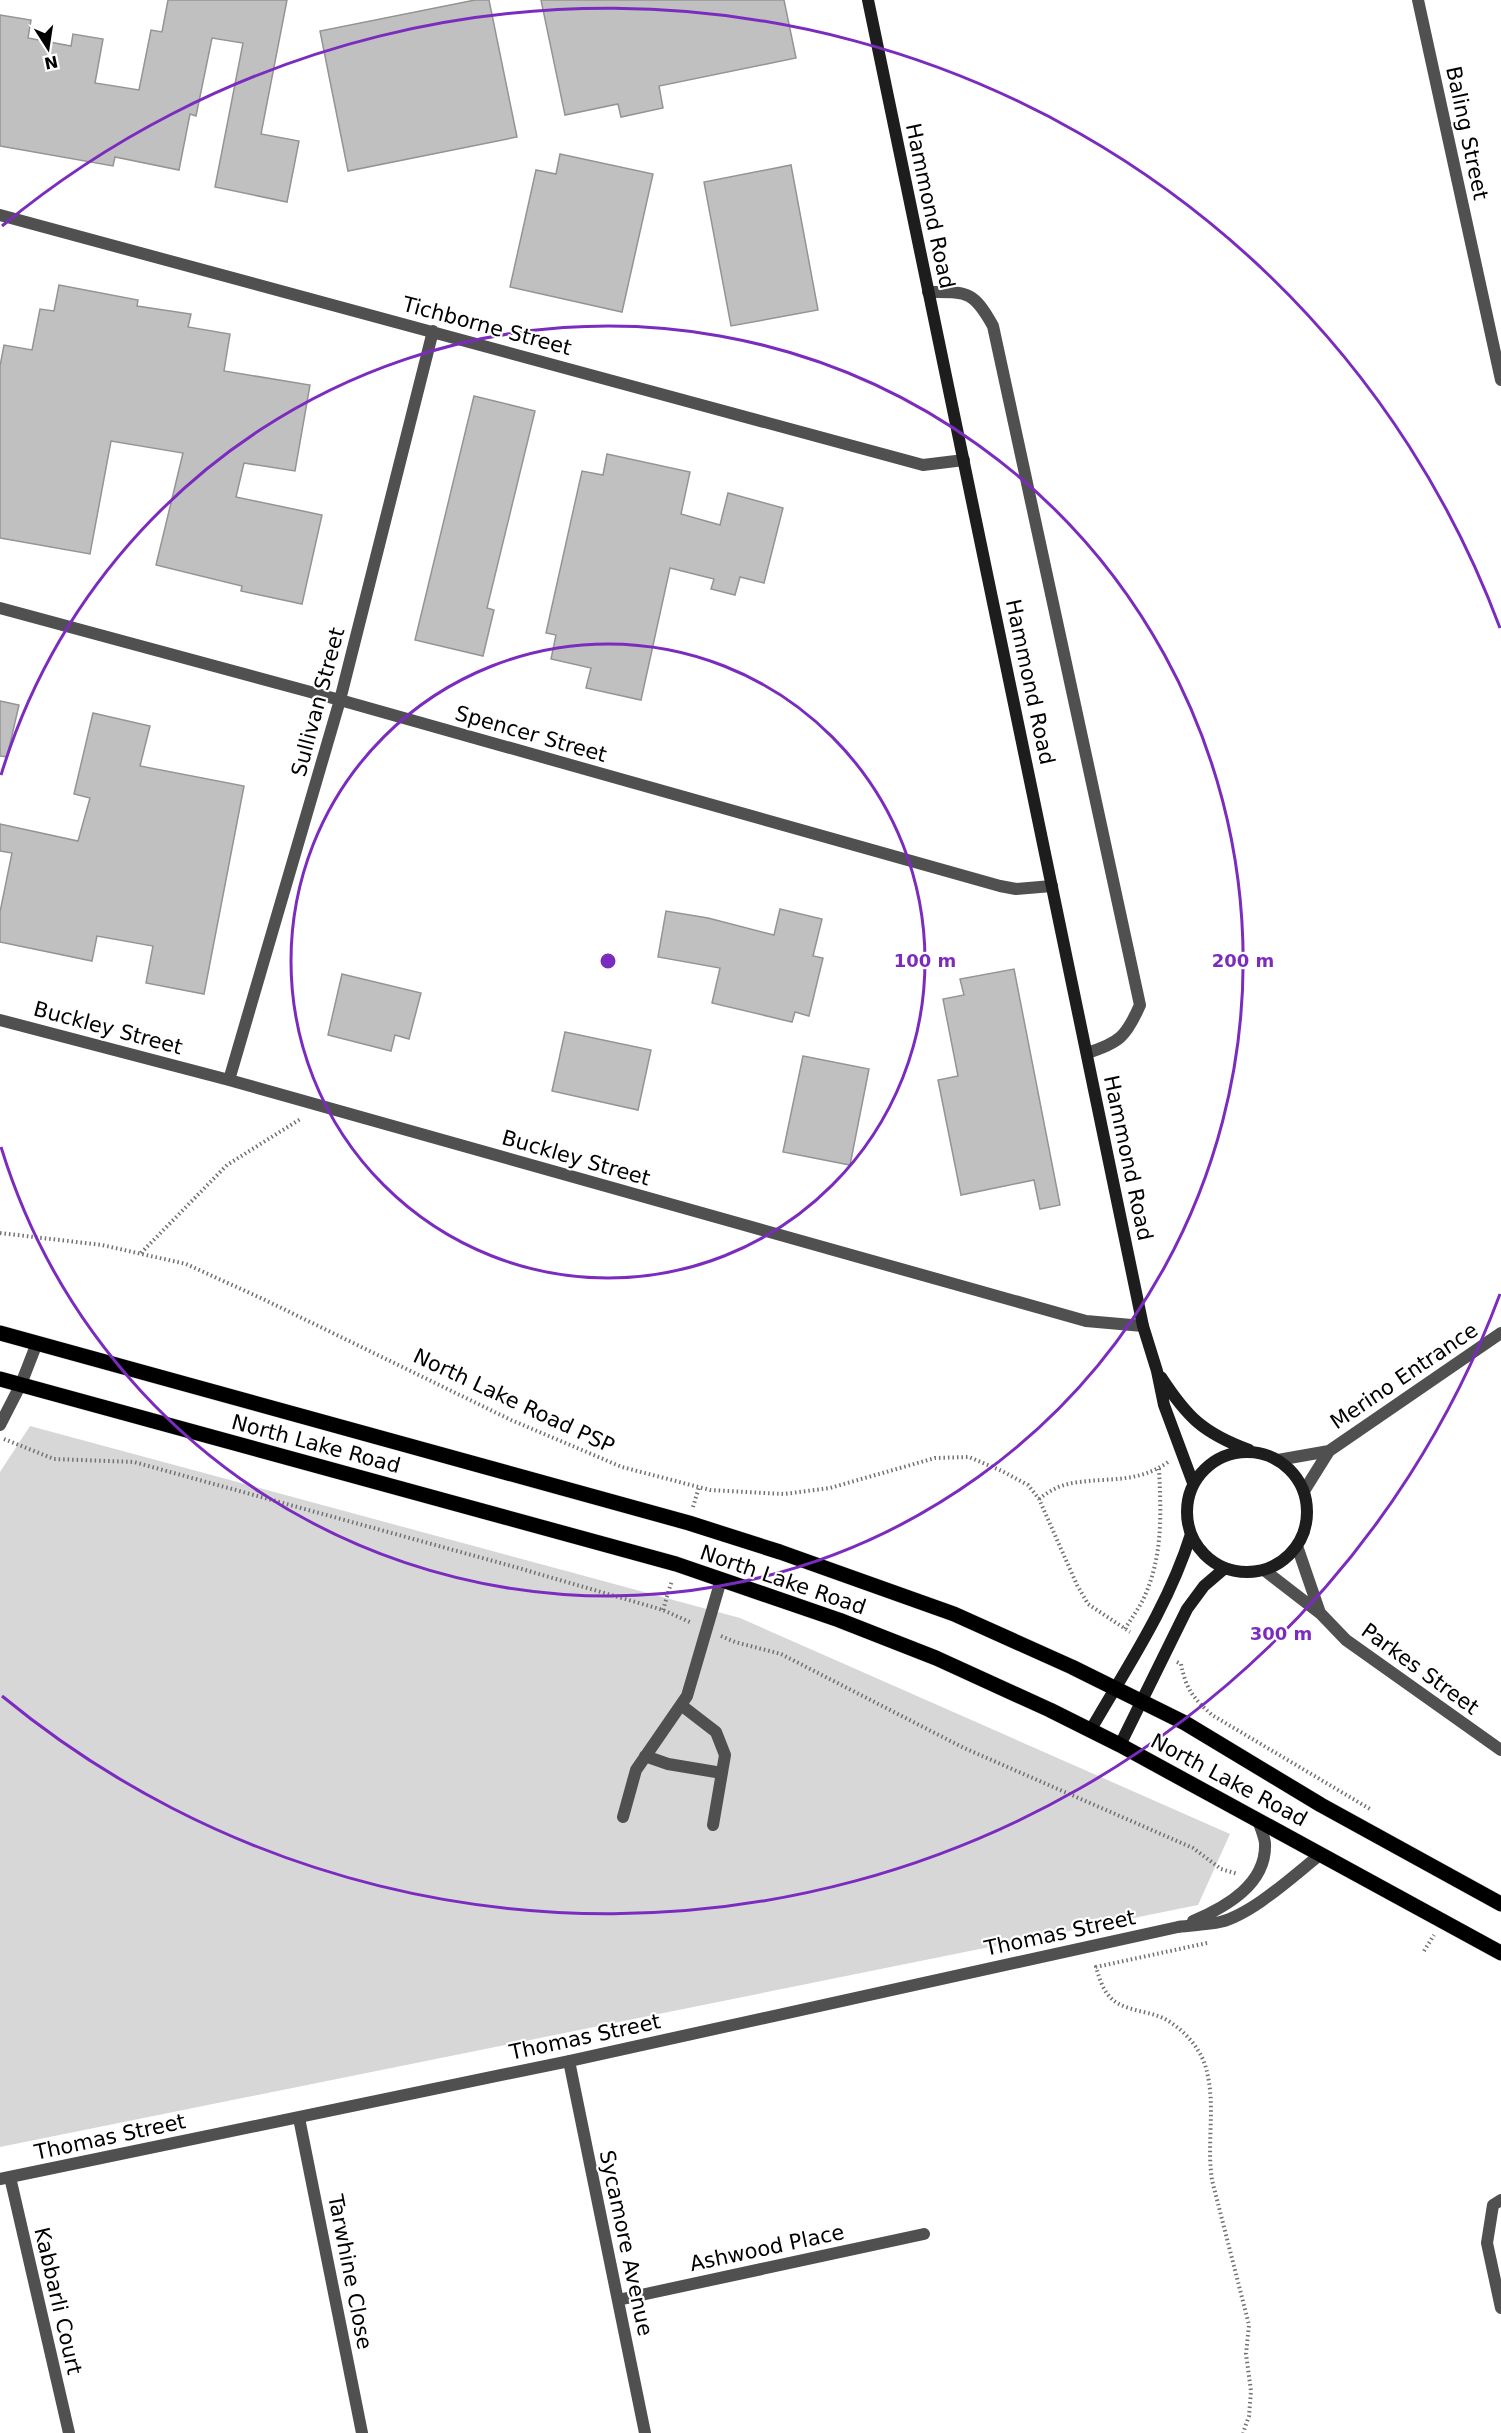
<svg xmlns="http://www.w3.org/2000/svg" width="1501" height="2433" font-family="'DejaVu Sans',sans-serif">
<rect width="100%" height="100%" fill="#fff"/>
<!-- green -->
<path fill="#d7d7d7" d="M30 1426 740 1618 1230 1834 1198 1905 0 2147V1472Z"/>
<!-- building -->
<path fill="#c0c0c0" stroke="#949494" stroke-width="1.5" d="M168 0H287L261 134 299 141 287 202 215 187 243 43 212 38 196 116 190 114 179 170 115 157 113 166 0 146V15L31 20 28 38 71 46 73 34 103 39 95 83 139 90 151 30 162 32Z
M475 0H489L517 137 348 171 320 31Z
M541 0H784L796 58 659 86 663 108 621 117 618 104 565 115Z
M560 154 653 174 622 312 510 287 536 170 556 174Z
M791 165 818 310 731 326 704 182Z
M59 285 138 300 137 306 191 314 188 327 230 334 224 371 310 385 295 471 244 463 236 497 322 515 302 604 241 591 242 586 156 565 183 453 111 441 90 554 0 538V366L4 345 32 350 40 309 54 311Z
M474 396 535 411 487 608 494 610 483 656 415 640Z
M607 454 690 472 681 514 720 525 728 493 783 508 764 583 740 577 735 595 711 589 714 579 670 568 641 700 586 688 591 668 551 659 556 635 546 633 582 471 603 475Z
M0 701 19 705 7 757 0 756Z
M93 713 150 726 140 766 244 786 204 994 146 983 153 946 97 936 92 961 0 942V912L12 853 0 851V824L78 841 90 798 74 794Z
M780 909 822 919 813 956 823 958 809 1016 795 1012 792 1022 712 1003 720 968 658 957 666 911 708 918 774 935Z
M1014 969 1060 1205 1040 1209 1034 1180 961 1195 938 1080 958 1076 943 999 964 995 960 979Z
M342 974 421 993 409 1039 395 1035 391 1051 328 1035Z
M565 1032 651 1050 638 1110 552 1091Z
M803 1056 869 1069 850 1165 783 1152Z"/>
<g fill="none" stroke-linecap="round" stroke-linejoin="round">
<!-- primary casing -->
<g stroke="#dbdbdb" stroke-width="16">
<path id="primary" d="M0 1333 689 1523 780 1552 954 1614 1072 1667 1185 1723 1321 1805 1501 1904
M0 1379 676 1564 839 1620 936 1658 1050 1710 1120 1745 1501 1953"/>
</g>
<!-- path -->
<path stroke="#727272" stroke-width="4" stroke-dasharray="1.5 3" stroke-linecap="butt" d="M0 1233 102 1245 186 1264 263 1299 511 1420 622 1467 710 1490 784 1494 830 1488 935 1458 969 1457 1002 1471 1028 1485 1039 1499 1077 1585 1088 1604 1130 1632
M141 1253 227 1165 302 1118
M4 1439 54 1459 134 1462 515 1567 663 1610 692 1623
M1039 1499C1049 1491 1060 1485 1073 1483 1107 1477 1137 1484 1168 1462
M693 1507 699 1487
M663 1610 672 1580
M1125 1629C1132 1617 1141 1606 1146 1593 1163 1553 1161 1511 1159 1469
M721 1636 735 1642 781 1654 964 1748 1193 1848 1221 1869 1238 1874
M1177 1662 1181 1664C1186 1689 1193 1698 1212 1715L1370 1809
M1207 1943 1096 1967C1099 1977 1102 1988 1109 1996 1120 2009 1139 2010 1155 2015 1176 2021 1199 2045 1205 2065 1217 2102 1206 2142 1212 2180L1249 2325 1246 2354 1251 2391 1249 2416 1243 2433
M1424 1951 1434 1935"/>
<!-- service -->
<path stroke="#505050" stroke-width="12" d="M928 292C967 292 973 290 993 326L1140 1005C1126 1037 1119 1043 1087 1053
M681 1705 716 1732 725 1755 713 1825
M645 1756 668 1764 722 1773
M623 1817 636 1770 687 1696 721 1580"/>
<!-- minor -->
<path stroke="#505050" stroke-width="12" d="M1418 0 1501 380
M0 215 923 465 964 460
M0 608 340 700 1000 886 1016 889 1052 886
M0 1020 229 1080 1086 1321 1143 1326
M229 1080 340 700 433 331
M1278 1460 1329 1451
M1304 1491 1329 1451 1501 1333
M1297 1546 1320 1613
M1264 1570 1321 1614 1346 1640 1501 1750
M1193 1921C1226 1907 1267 1884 1265 1843 1264 1835 1260 1827 1258 1820
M569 2061 645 2433
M299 2118 362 2433
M10 2177 69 2433
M0 2179 569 2061 1178 1927C1192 1925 1207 1925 1220 1922 1253 1914 1294 1875 1321 1854
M1501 2200 1493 2205 1487 2243 1501 2308
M618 2300 924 2234"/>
<!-- tertiary -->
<path stroke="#505050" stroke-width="12" d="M0 1425 21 1384 37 1343"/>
<!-- secondary -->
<path stroke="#1d1d1d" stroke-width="12" d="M868 0 1143 1326 1157 1371 1164 1405 1193 1483
M1161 1377C1187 1417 1203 1433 1249 1450
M1187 1512a60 60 0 1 1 120 0a60 60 0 1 1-120 0Z
M1090 1731C1127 1667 1169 1605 1191 1534
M1120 1745 1187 1609 1204 1586 1225 1568"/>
<!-- primary -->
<use href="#primary" stroke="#000" stroke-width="15"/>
</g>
<!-- distance rings -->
<g fill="none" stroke="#7b2cbf" stroke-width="3">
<circle cx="608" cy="961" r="317"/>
<path d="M1 775A635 635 0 1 1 1 1147"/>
<path d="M1500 1294A952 952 0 0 1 2 1696M2 226A952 952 0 0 1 1500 628"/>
</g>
<g text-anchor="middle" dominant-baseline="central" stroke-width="4.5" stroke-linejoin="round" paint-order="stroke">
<!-- street labels -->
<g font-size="21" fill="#000" stroke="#fff">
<text transform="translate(1467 133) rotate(78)">Baling Street</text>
<text transform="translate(930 206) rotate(78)">Hammond Road</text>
<text transform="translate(487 326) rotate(15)">Tichborne Street</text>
<text transform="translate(1030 682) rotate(78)">Hammond Road</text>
<text transform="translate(318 702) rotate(-75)">Sullivan Street</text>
<text transform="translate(531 734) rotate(16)">Spencer Street</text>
<text transform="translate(108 1028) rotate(15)">Buckley Street</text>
<text transform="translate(576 1158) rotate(16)">Buckley Street</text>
<text transform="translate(1128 1158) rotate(78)">Hammond Road</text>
<text transform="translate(1404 1376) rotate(-34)">Merino Entrance</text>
<text transform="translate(514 1401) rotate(25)">North Lake Road PSP</text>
<text transform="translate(316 1444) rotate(15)">North Lake Road</text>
<text transform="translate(783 1580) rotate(19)">North Lake Road</text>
<text transform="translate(1420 1669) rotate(36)">Parkes Street</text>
<text transform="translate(1229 1780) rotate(28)">North Lake Road</text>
<text transform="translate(1060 1933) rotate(-12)">Thomas Street</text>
<text transform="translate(585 2037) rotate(-12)">Thomas Street</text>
<text transform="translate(110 2137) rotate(-12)">Thomas Street</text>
<text transform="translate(626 2243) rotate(78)">Sycamore Avenue</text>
<text transform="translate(767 2248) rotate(-12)">Ashwood Place</text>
<text transform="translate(350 2272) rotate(79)">Tarwhine Close</text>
<text transform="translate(58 2301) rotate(77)">Kabbarli Court</text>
</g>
</g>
<circle cx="608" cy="961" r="9" fill="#7b2cbf" stroke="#fff" stroke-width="3"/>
<g font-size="18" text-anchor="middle" font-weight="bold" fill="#7b2cbf" stroke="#fff" stroke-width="4.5" stroke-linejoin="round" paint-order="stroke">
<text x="925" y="967">100 m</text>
<text x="1243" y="967">200 m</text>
<text x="1281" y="1640">300 m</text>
</g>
<!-- north arrow -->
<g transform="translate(48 48) rotate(168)" stroke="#ffffff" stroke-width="4.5" paint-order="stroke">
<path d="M0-4.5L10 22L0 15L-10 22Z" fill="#000000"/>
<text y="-9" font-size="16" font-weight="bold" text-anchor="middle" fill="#000000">N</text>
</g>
</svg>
